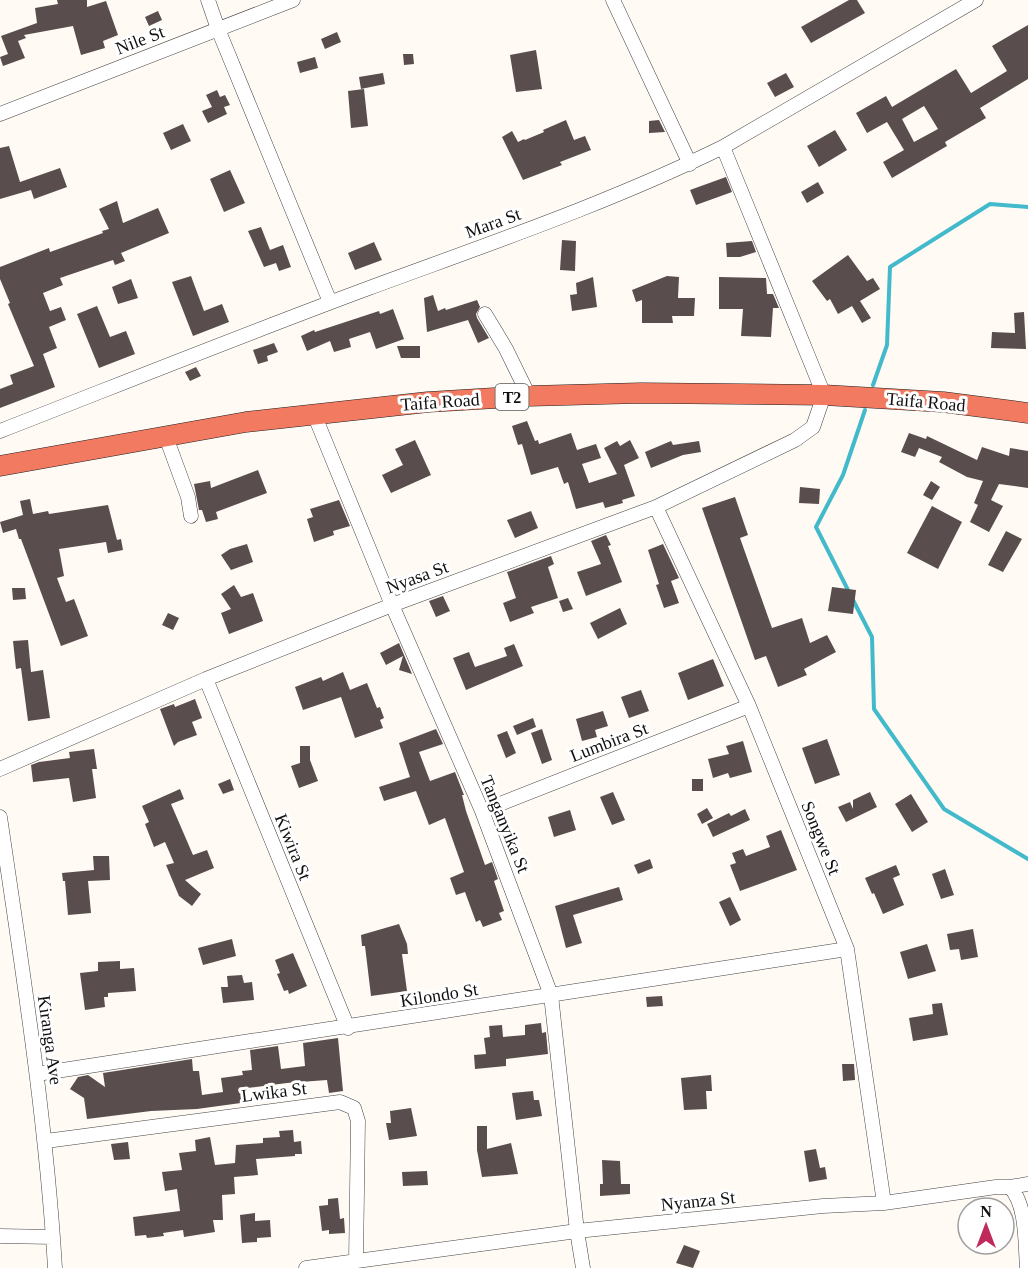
<svg xmlns="http://www.w3.org/2000/svg" width="1028" height="1268" font-family="Georgia,serif">
<rect width="100%" height="100%" fill="#fffaf4"/>
<g fill="none" stroke-linecap="round" stroke-linejoin="round">
<!-- stream -->
<path stroke="#42bacb" stroke-width="4" d="M873 385 887 345 890 267 990 204 1028 207
M849 592 816 527 843 475 865 410
M852 598 872 637 874 709 944 809 1028 859"/>
</g>
<!-- building -->
<path fill="#594e4d" fill-rule="evenodd" d="M57 0H87V7L106 1 118 35 103 41 105 48 81 55 73 26 24 35 26 38 18 41 25 58 3 66 0 57 8 54 1 36 37 23 35 8 58 4Z
M849 0H857L865 13 811 43 801 27Z
M158 11 162 20 149 26 145 17Z
M1028 25V79L980 108 986 118 945 142 947 146 892 178 883 162 904 150 887 122 867 133 856 113 886 96 892 107 956 69 971 93 1007 71 992 46ZM924 106 938 129 914 142 902 119Z
M337 32 341 42 325 49 321 39Z
M536 50 542 89 516 92 510 55Z
M403 54H413L414 64 404 65Z
M315 57 318 68 300 73 297 62Z
M383 73 385 84 361 89 359 77Z
M786 73 794 87 775 97 767 83Z
M364 89 368 126 351 128 348 91Z
M217 90 220 97 225 95 230 105 224 107 227 114 208 123 202 111 212 107 206 95Z
M566 120 574 140 585 136 591 150 560 162 562 165 523 180 502 137 512 131 518 142 524 139 525 140 544 132 543 130Z
M659 120 665 132 649 133V121Z
M183 124 191 141 171 150 163 133Z
M835 130 847 150 819 167 807 146Z
M9 146 20 182 60 168 67 187 34 199 31 190 0 199V148Z
M230 170 245 203 224 212 210 179Z
M726 177 732 192 696 205 690 190Z
M818 182 824 193 807 203 801 192Z
M117 201 123 223 158 208 169 233 121 253 125 261 115 265 113 260 60 278 63 285 43 293 50 311 61 307 66 320 49 327 57 348 43 354 55 387 0 408V389L13 384 10 375 34 366 8 304 10 303 0 279V267L49 248 50 252 103 233 102 231 109 229 99 209Z
M261 227 270 250 283 245 291 267 279 271 276 263 264 267 248 231Z
M562 240 576 241 575 271 560 270Z
M752 241 756 252 740 257H727L726 243Z
M374 242 382 260 355 270 348 253Z
M848 255 867 281 873 278 880 289 860 301 871 318 862 323 852 306 838 314 830 299 827 301 812 281Z
M191 276 204 311 222 304 229 322 193 336 172 282Z
M667 276 679 277 678 298H695L694 316H672L673 323H642V300L636 302 632 290Z
M593 277 597 307 572 311 570 295 577 294 576 283Z
M719 277 766 278 767 294H773L779 308H773L771 337 741 336 743 309H719Z
M131 279 138 298 118 304 112 287Z
M433 295 438 311 445 308 446 310 477 300 480 307 476 314 477 318 489 338 478 343 468 320 427 332 424 298Z
M97 306 110 337 126 331 135 354 99 368 77 314Z
M393 309 404 339 376 349 370 332 349 339 351 347 334 352 330 341 307 351 301 336 314 330 315 332 379 311 380 314Z
M1024 312 1026 349 991 348 992 332 1015 333 1014 313Z
M274 343 278 352 267 356 268 361 258 364 253 350Z
M397 346H420V358H401Z
M196 367 201 376 190 381 185 372Z
M527 421 535 441 538 440 539 444 571 433 577 450 596 444 601 458 582 464 589 483 617 474 604 448 617 441 620 446 630 440 639 458 624 465 635 496 622 500 623 503 605 508 603 502 576 509 568 482 564 484 558 467 531 475 522 444 518 445 512 426Z
M909 433 926 439 927 436 977 460 982 447 1009 456 1010 448 1028 451V488L999 484 991 500 1003 506 989 532 970 522 978 505 974 503 983 481 967 477 939 462 942 457 919 448 915 457 901 452Z
M415 440 431 475 391 493 382 475 403 465 395 449Z
M671 441 673 445 699 441 701 452 683 455 651 468 645 452Z
M258 470 267 493 216 512 218 519 206 522 202 510H199L194 484 210 481 211 488Z
M931 481 940 487 932 500 923 495Z
M800 487 820 489 819 504 799 503Z
M735 497 748 535 740 538 772 628 802 618 810 643 827 635 836 652 804 669 807 675 778 687 766 656 755 660 702 508Z
M30 499 33 514 48 511 49 514 108 505 117 540 121 539 123 550 108 553 106 542 59 549 64 576 57 578 66 602 74 599 88 636 61 646 21 539H19L16 529 3 533 0 522 23 515 20 501Z
M339 500 350 526 333 531 334 535 314 542 307 519 313 517 310 509Z
M932 506 962 522 938 569 907 553Z
M531 511 538 528 515 538 507 520Z
M1006 531 1022 539 1003 572 988 565Z
M606 535 611 545 608 546 622 582 586 596 577 572 601 564 591 541Z
M247 544 253 562 231 570 221 555 230 549Z
M663 544 679 578 671 581 679 603 664 608 656 585 659 584 648 550Z
M551 556 554 564 548 567 558 598 531 607 534 613 510 622 503 603 516 598 507 572Z
M234 585 241 597 253 593 263 621 229 634 221 613 231 609 221 594Z
M832 587 856 590 853 614 828 611Z
M12 588H25L26 599 13 600Z
M443 596 450 611 436 617 429 601Z
M568 598 573 609 563 612 559 601Z
M620 608 627 624 598 639 590 623Z
M168 613 179 618 173 630 162 625Z
M28 640 31 672 43 670 50 718 28 721 21 668 16 669 13 641Z
M399 643 412 674 399 670 403 656 386 665 380 653Z
M514 644 523 666 466 690 453 658 469 652 475 667 507 656 504 648Z
M713 659 724 686 688 700 678 673Z
M343 672 350 690 367 683 377 708 380 707 384 718 380 720 383 728 355 738 341 697 303 710 295 687 321 677 323 681Z
M641 690 649 711 629 718 621 697Z
M195 699 202 718 192 722 197 735 178 742 174 746 160 709 174 704 175 707Z
M603 711 608 726 595 730 597 737 582 741 576 719Z
M533 718 536 727 517 735 513 726Z
M436 729 443 744 419 752 430 781 455 772 464 795H462L466 811 485 865 492 862 498 879 494 881 504 911 499 913 502 920 483 927 480 920 476 922 465 892 456 895 450 878 464 872 445 818 429 825 416 791 384 801 379 787 410 777 399 743Z
M542 729 552 760 542 764 531 733Z
M507 731 516 753 506 758 497 735Z
M827 739 840 775 815 784 802 748Z
M743 741 752 772 730 778 728 773 713 778 708 759 729 754 726 746Z
M300 746H310V760L318 781 299 788 291 766 300 763Z
M94 749 97 769H92L96 798 73 802 69 778 33 782 31 765 39 762 70 758 69 752Z
M230 779 234 790 223 794 218 784Z
M692 779H703V791H692Z
M180 789 184 799 171 804 193 855 207 850 214 868 185 880 201 894 192 906 179 896 166 865 174 863 165 842 154 847 145 824 149 822 142 806Z
M613 792 625 820 612 825 600 797Z
M870 792 877 807 846 822 838 807 850 802 853 809V800Z
M911 794 928 822 912 832 895 804Z
M707 808 713 818 702 824 697 814Z
M745 809 750 820 713 837 707 824 729 813 731 816Z
M570 810 576 830 554 837 548 817Z
M781 830 797 870 740 891 730 865 736 863 732 853 743 849 746 856 770 847 766 836Z
M93 856H109L110 880 88 881 91 913 68 915 65 881H63L62 873 94 870Z
M650 859 653 868 638 874 634 865Z
M896 865 900 875 893 878 904 905 883 914 874 893 872 894 865 878Z
M945 869 954 895 941 899 932 874Z
M619 887 623 900 573 915 582 943 566 948 555 906Z
M730 897 741 920 730 926 719 902Z
M399 924 407 944 408 954H402L407 991 371 996 365 946H362L361 935Z
M973 929 978 957 961 960 959 949 950 950 947 934Z
M232 939 236 956 203 965 198 948Z
M927 944 936 971 908 979 900 952Z
M293 953 307 986 289 994 288 990 284 991 277 974 280 973 275 960Z
M120 961V969L134 968 136 991 108 993V997H104L105 1007 85 1010 80 973 98 971V962Z
M242 975 244 983 252 982 254 1000 223 1003 221 987H228L227 976Z
M662 996 663 1006 647 1007 646 997Z
M942 1003 948 1035 913 1041 909 1018 933 1014 932 1004Z
M541 1023 542 1033 546 1032 548 1054 506 1059V1066L475 1069 474 1055 486 1054 484 1038 490 1037 489 1026 502 1025 503 1037 525 1035V1025Z
M338 1038 343 1091 329 1093 327 1080 287 1083 247 1088 248 1102 197 1109 151 1111 87 1119 84 1098 70 1089 78 1077 88 1075 105 1087 103 1073 192 1059 193 1071H199L202 1095 223 1092 221 1078 243 1075 242 1071 252 1070 250 1050 278 1046 281 1069 305 1066 303 1043Z
M842 1064H854L855 1080 843 1081Z
M711 1075 712 1091H706L707 1109 684 1110 681 1078Z
M533 1091 534 1100H539L542 1116 516 1120 512 1093Z
M411 1108 417 1136 389 1140 386 1123H391L390 1111Z
M477 1126H487V1149L511 1143 518 1174 482 1177 477 1150Z
M293 1130 294 1142 301 1141 302 1154H295V1156L256 1159 258 1175 234 1177 235 1194 222 1195 223 1220H213L215 1232 184 1237 183 1230 163 1233 164 1236 147 1238 146 1235 135 1236 133 1217 180 1211 177 1189 165 1191 162 1172 182 1170 179 1153 196 1151 195 1140 210 1137 215 1165 235 1163 236 1145 263 1143V1138L280 1137 279 1131Z
M128 1142 130 1159 114 1160 111 1144Z
M816 1149 820 1168 825 1167 827 1179 809 1182 804 1151Z
M602 1160 620 1161 621 1184H630V1194L600 1196V1184H603Z
M427 1171 428 1185 403 1186 402 1172Z
M338 1198 340 1219 344 1218 345 1233 329 1234V1230L322 1231 319 1206 328 1205V1199Z
M255 1213V1221L270 1220 271 1237 257 1238V1242L242 1243 240 1215Z
M684 1245 700 1251 693 1268 676 1263Z"/>
<g fill="none" stroke-linecap="round" stroke-linejoin="round">
<!-- minor casing -->
<g stroke="#434343" stroke-width="15">
<path id="minor" d="M208 0 218 29 330 302
M613 0 690 164
M0 114 293 0
M485 314 506 349 529 396
M314 414 392 605 482 811 551 995 577 1231 583 1268
M0 431C123 383 245 334 369 288 488 244 609 203 723 147L976 0
M166 437 188 497 191 516
M656 507 749 706 847 949 884 1203
M206 679 348 1028
M0 769 206 679 392 605 656 507 795 440 813 427 824 395 723 147
M482 811 749 706
M0 817C22 967 46 1117 55 1268
M37 1074 847 949
M46 1141 340 1102 354 1108 358 1121 356 1261
M1010 1187 1028 1184
M0 1236 53 1237
M306 1268 577 1231 823 1206 884 1203 996 1187H1010C1027 1205 1025 1243 1027 1268"/>
</g>
<!-- highway casing -->
<g stroke="#212121" stroke-width="21">
<path id="highway" d="M0 466 246 422 428 402 529 396 641 393 824 395 943 402 1028 413"/>
</g>
<!-- minor -->
<use href="#minor" stroke="#fff" stroke-width="14"/>
<!-- highway -->
<use href="#highway" stroke="#f17a60" stroke-width="20"/>
</g>
<g text-anchor="middle" dominant-baseline="central" stroke-width="6" stroke-linejoin="round" paint-order="stroke">
<!-- shield labels -->
<rect fill="#fff" stroke="#585858" stroke-width="1.5" x="495.5" y="384" width="33" height="26" rx="4.5"/>
<g font-size="16" font-weight="bold" fill="#101010">
<text x="512" y="397">T2</text>
</g>
<!-- street labels -->
<g font-size="18" fill="#101010" stroke="#fff">
<text transform="translate(140 40) rotate(-21)">Nile St</text>
<text transform="translate(493 223) rotate(-20)">Mara St</text>
<text transform="translate(440 402) rotate(-4)">Taifa Road</text>
<text transform="translate(926 402) rotate(5)">Taifa Road</text>
<text transform="translate(417 577) rotate(-20)">Nyasa St</text>
<text transform="translate(609 742) rotate(-21)">Lumbira St</text>
<text transform="translate(505 824) rotate(68)">Tanganyika St</text>
<text transform="translate(821 838) rotate(68)">Songwe St</text>
<text transform="translate(293 847) rotate(68)">Kiwira St</text>
<text transform="translate(439 995) rotate(-9)">Kilondo St</text>
<text transform="translate(50 1040) rotate(82)">Kiranga Ave</text>
<text transform="translate(274 1092) rotate(-7)">Lwika St</text>
<text transform="translate(698 1201) rotate(-6)">Nyanza St</text>
</g>
</g>
<!-- north arrow -->
<g transform="translate(986 1226)"><circle r="28" fill="#ffffff" stroke="#9f9f9f" stroke-width="1.5"/>
<path d="M0-4.5L10 22L0 15L-10 22Z" fill="#bf2a5a"/>
<text y="-9" font-size="16" font-weight="bold" text-anchor="middle" fill="#101010">N</text>
</g>
</svg>
